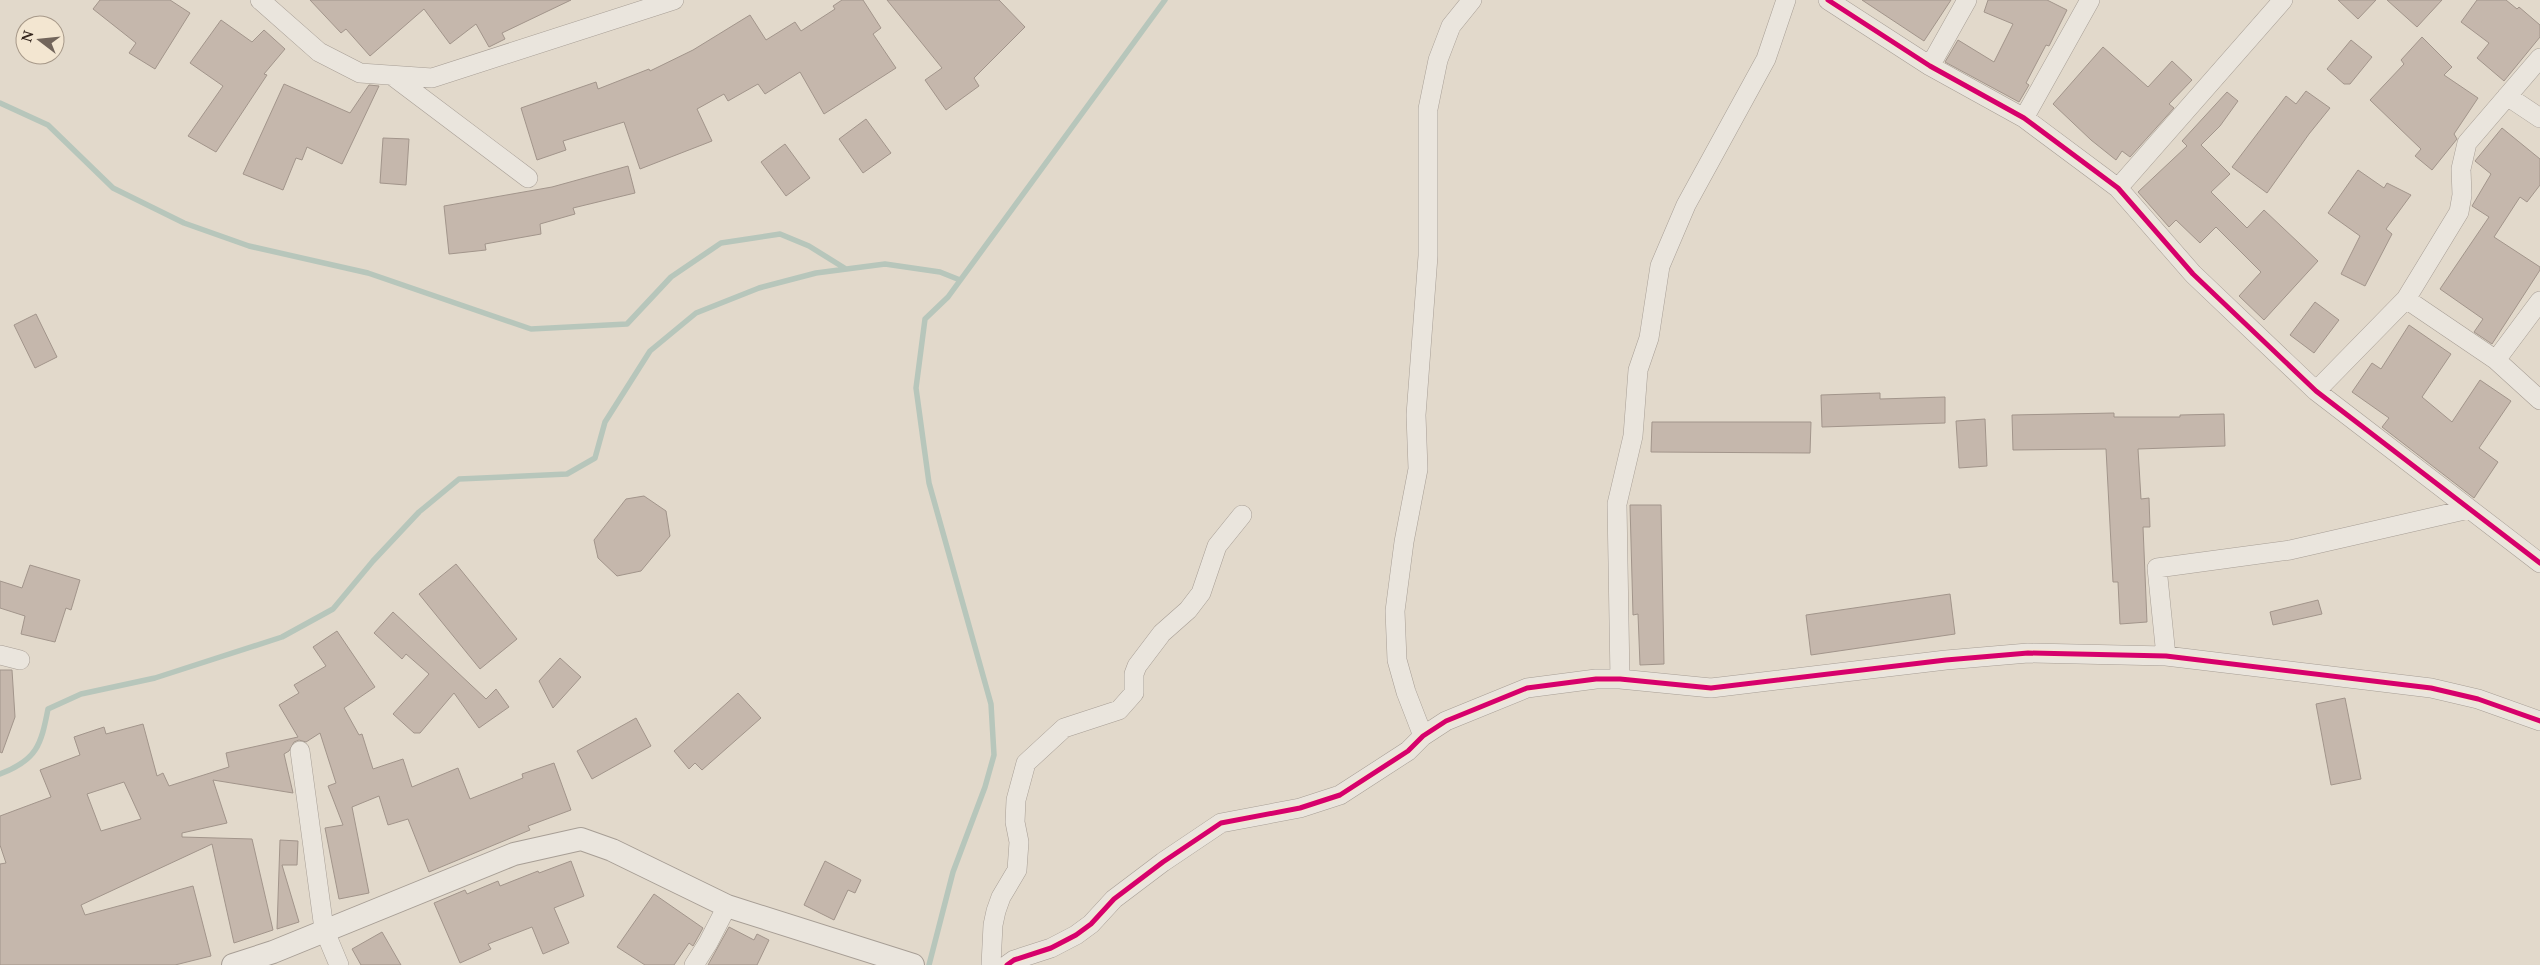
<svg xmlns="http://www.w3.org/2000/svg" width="2540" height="965" font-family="'Noto Serif',serif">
<rect width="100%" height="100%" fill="#e2d9cb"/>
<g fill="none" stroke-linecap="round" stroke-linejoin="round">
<!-- stream -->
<path stroke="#b7c6bb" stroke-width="5.5" d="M0 103 48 125 113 188 184 223 249 246 368 273 531 329 627 324 671 277 721 243 780 234 809 246 846 269
M0 774C37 760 41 745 48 709L81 694 155 678 282 637 333 609 373 561 419 512 459 479 567 474 595 458 605 422 650 351 696 313 759 288 816 273 885 264 940 272 960 280
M929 965 953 872 985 787 994 755 991 704 929 483 916 388 925 319 948 297 1165 0"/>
</g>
<!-- building -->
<path fill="#c5b7ac" stroke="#a2958b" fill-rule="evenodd" d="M100 0H170L190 13 155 69 129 53 136 43 93 9Z
M310 0H571L502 33 505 39 489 47 476 24 450 44 424 9 370 56 346 29 341 33Z
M842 0H863L881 28 873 34 896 68 824 114 800 72 765 94 758 84 728 101 724 94 697 109 712 141 640 169 624 122 563 141 566 150 537 160 521 108 596 82 598 89 649 69 650 71 693 50 750 15 766 40 795 22 801 31 835 9 833 6Z
M887 0H999L1025 27 974 78 979 86 946 110 925 80 942 68Z
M1862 0H1951L1924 41Z
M1988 0H2047L2067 10 2049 46 2046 45 2026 83 2029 85 2019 102 1945 62 1958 40 1994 62 2013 24 1984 12Z
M2338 0H2376L2358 19Z
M2387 0H2442L2417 27Z
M2477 0H2506L2517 9 2519 7 2540 25V37L2504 81 2477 58 2489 43 2461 22Z
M221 20 252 42 264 30 285 49 264 74 267 75 216 152 188 136 223 86 190 63Z
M2422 37 2452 67 2444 75 2478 98 2454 134 2457 139 2432 170 2415 156 2421 149 2370 100 2404 64 2401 60Z
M2351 40 2372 57 2350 84H2344L2327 69Z
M2103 47 2148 87 2172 61 2192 80 2169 104 2174 108 2130 157 2122 151 2116 160 2091 140 2053 104Z
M284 84 350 113 369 85 379 86 342 164 307 147 302 160 296 158 283 190 243 174Z
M2306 91 2330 108 2309 134 2267 193 2232 167 2286 96 2296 104Z
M2227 92 2238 101 2220 126 2201 145 2230 174 2211 192 2247 228 2264 210 2318 261 2264 320 2239 296 2261 272 2216 227 2200 243 2176 220 2169 227 2138 192 2187 146 2182 141Z
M866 119 891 153 863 173 839 139Z
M2502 128 2540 159V185L2527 202 2520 197 2494 237 2540 267V270L2492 344 2474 332 2483 319 2440 289 2489 217 2472 206 2491 174 2475 161Z
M383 138 409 139 406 185 380 183Z
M785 144 810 178 786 196 761 162Z
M628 166 635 193 573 208 575 214 540 224 541 234 485 244 486 250 449 254 444 206 552 187Z
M2358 170 2384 188 2387 183 2411 195 2386 229 2392 234 2365 286 2341 274 2360 236 2328 213Z
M2315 302 2339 320 2314 353 2290 335Z
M36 314 57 357 35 368 14 325Z
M2409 325 2451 354 2422 397 2452 422 2480 380 2511 401 2479 448 2498 462 2474 498 2382 427 2389 418 2352 392 2372 363 2381 369Z
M1880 393V399L1945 397V423L1822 427 1821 395Z
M2114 413V417H2180V415L2224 414 2225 446 2138 449 2141 499 2149 498 2150 527H2143L2147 622 2120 624 2118 582H2113L2106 449 2013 450 2012 415Z
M1985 419 1987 466 1959 468 1956 421Z
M1652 422H1811L1810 453 1651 452Z
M644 496 666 511 670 536 641 571 617 576 598 558 594 540 626 499Z
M1630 505H1661L1664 664 1640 665 1638 614 1633 615Z
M456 564 517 639 480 669 419 594Z
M30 565 80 580 71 610 66 608 55 642 21 634 25 616 0 608V581L22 588Z
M1950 594 1955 634 1811 655 1806 615Z
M2318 600 2322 614 2273 625 2270 612Z
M393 612 486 699 496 689 509 707 479 728 454 693 420 733H414L393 714 429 674 406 654 402 659 374 633Z
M337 631 375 687 344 708 359 735 362 734 373 769 403 759 412 787 458 768 470 799 523 778 522 774 554 763 571 810 528 826 530 830 429 872 408 819 388 825 379 796 352 807 369 893 339 899 325 828 343 825 328 786 336 783 320 733 306 742 299 740 294 742 289 751 284 754 293 793 213 780 227 823 182 833V837L252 839 273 930 234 943 212 844 81 905 85 915 193 886 211 956 175 965H0V864L6 863 0 845V816L51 797 40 770 80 755 74 737 104 727 106 734 143 724 157 776 163 773 169 786 229 767 226 753 298 737 279 705 299 693 294 685 326 666 313 647ZM124 782 141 819 101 831 87 794Z
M560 658 581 677 553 708 539 681Z
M0 670H12L15 717 2 753 0 752Z
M738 693 761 718 702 770 695 763 689 769 674 751Z
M2345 698 2361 779 2331 785 2316 704Z
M636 718 651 746 592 779 577 751Z
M280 840 298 841 297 865H282L299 922 277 929Z
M571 861 584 896 554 908 569 943 543 954 532 927 488 944 491 949 460 963 434 903 465 890 467 894 498 881 500 886 538 871 539 873Z
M825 861 861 880 855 893 848 890 834 920 804 905Z
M654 894 703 928 693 946 689 943 674 965H645L617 947Z
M729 927 754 940 757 934 769 940 757 965H708Z
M382 932 401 965H361L352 949Z"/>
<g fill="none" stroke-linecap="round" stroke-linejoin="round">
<!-- minor casing -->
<g stroke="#a79e95" stroke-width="20">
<path id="minor" d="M260 0 319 52 360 73 432 78 674 0
M1828 0 1930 66 2024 118 2118 188 2193 274 2316 391 2540 563
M1930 66 1967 0
M394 77 528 178
M2507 96 2540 118
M2024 118 2090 0
M2118 188 2283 0
M2406 299 2496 360 2540 400
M2496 360 2540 301
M2316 391 2406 299 2459 212 2462 195 2461 169 2467 143 2540 58
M0 655 20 660
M2166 656 2157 568 2290 550 2469 509
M1620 679 1617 504 1633 436 1638 370 1649 338 1660 266 1686 205 1766 59 1786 0
M1423 736 1406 692 1397 660 1395 611 1404 542 1418 469 1416 415 1428 256V109L1438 60 1451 26 1472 0
M300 751 324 929 339 965
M694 965 708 943 727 906
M991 965 993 925 996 911 1001 897 1017 870 1019 842 1015 822 1016 800 1026 763 1064 728 1119 710 1134 693V674L1137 666 1162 633 1188 610 1201 593 1217 546 1242 515
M1007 965 1014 960 1051 948 1076 935 1091 924 1114 899 1163 862 1221 823 1300 808 1340 795 1408 751 1423 736 1446 721 1527 688 1596 679H1620L1711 688 1946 660 2028 653 2166 656 2431 688 2478 699 2540 721"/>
</g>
<!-- tertiary casing -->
<g stroke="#a79e95" stroke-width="24">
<path id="tertiary" d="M233 965 273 952 514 854 581 839 612 850 727 906 913 965"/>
</g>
<!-- minor -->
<use href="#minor" stroke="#eae5dd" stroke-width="19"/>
<!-- tertiary -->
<use href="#tertiary" stroke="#eae5dd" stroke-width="22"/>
<!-- cycleway casing -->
<g stroke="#f3e6d1" stroke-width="8">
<path id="cycleway" d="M1828 0 1930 66 2024 118 2118 188 2193 274 2316 391 2540 563
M1007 965 1014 960 1051 948 1076 935 1091 924 1114 899 1163 862 1221 823 1300 808 1340 795 1408 751 1423 736 1446 721 1527 688 1596 679H1620L1711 688 1946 660 2028 653 2166 656 2431 688 2478 699 2540 721"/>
</g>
<!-- cycleway -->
<use href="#cycleway" stroke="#d6006c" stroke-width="5"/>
</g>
<!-- north arrow -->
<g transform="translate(40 40) rotate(286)"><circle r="24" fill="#f3e6d1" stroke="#a79989"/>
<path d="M0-4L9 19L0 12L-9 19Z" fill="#72655b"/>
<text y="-8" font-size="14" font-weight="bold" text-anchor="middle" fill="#35261e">N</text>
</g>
</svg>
